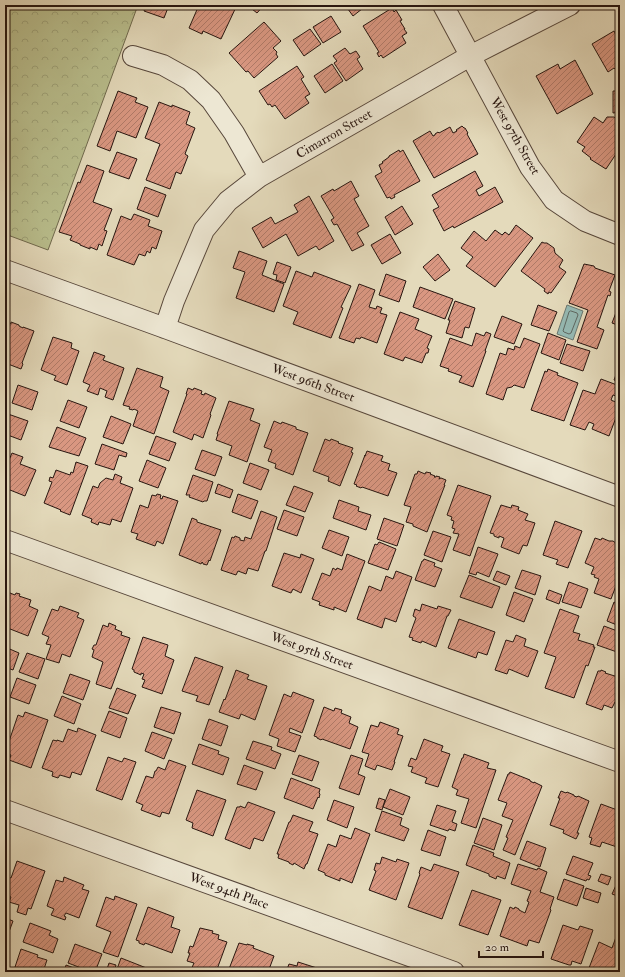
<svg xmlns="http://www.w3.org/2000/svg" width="625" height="977" font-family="'IM FELL Double Pica',serif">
<defs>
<pattern id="park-crowns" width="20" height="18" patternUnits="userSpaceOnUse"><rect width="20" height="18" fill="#b9be8d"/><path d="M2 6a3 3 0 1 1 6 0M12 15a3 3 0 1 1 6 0" fill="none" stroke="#9fa379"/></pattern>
<pattern id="building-hatch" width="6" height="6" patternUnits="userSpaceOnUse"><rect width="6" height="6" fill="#d99781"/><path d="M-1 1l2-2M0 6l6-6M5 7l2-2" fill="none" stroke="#b07a68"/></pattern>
</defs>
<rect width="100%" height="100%" fill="#e4dabb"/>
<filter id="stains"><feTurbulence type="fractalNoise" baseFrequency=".005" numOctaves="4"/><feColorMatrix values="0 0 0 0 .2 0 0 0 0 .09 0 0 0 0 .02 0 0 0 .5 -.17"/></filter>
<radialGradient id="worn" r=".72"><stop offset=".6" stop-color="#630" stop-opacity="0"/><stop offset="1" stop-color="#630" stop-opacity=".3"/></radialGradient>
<!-- park -->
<path fill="url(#park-crowns)" stroke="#706a4e" d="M5 5H138L48 250 5 234Z"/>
<!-- water -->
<path fill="#95bab4" stroke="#697872" d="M567 305 583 311 573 340 557 334Z"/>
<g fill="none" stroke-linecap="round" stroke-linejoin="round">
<!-- shore -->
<path stroke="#5e6862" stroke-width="1" d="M571 311 577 313 578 315 571 333 569 334 564 332 563 331 569 312Z"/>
</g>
<!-- building -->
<path fill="url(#building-hatch)" stroke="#281610" d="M146 5H169L164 18 144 11Z
M199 5H237L221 39 203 31 202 34 189 28Z
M247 5H264L257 13Z
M345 5H367L353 16Z
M392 8 394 12 396 10 402 20 400 21 405 29H404L407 33 402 36 406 43 383 58 381 55 379 57 377 53 379 52 363 26Z
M331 16 341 32 323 43 313 27Z
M264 22 281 41 273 48 277 52 276 54 278 57 254 78 248 71 246 72 229 53Z
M310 29 321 44 304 56 293 40Z
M614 31 616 35 620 33V65L618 66 619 68 616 70 614 68 608 72 592 44Z
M345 48 350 54 356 51 360 57 357 59 363 69 346 81 334 63 337 61 333 56Z
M575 60 593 94 557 114 536 76 558 64 560 69Z
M332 64 343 81 325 93 314 76Z
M297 66 304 77 301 79 310 94 305 97 309 103 285 119 275 105 272 107 270 104 268 105 259 91Z
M118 91 137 98 135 102 148 107 136 138 117 131 110 151 97 146Z
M613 91H620V112L613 113Z
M159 102 172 107V105L190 112 186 124 195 128 185 154 188 156 181 174 176 172 170 189 146 180 160 144 145 138Z
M594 117 603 123 607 117H614L620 121V148L606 169 590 159 591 158 582 151 585 147 577 142Z
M462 126 464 128H465L468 133 467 134 478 154 434 178 413 141 430 131 433 136 435 135V134L438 132 439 133 450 127 453 133 457 131 456 130Z
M399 150 400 152 403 150 420 181 394 195 395 197 391 199 390 197 387 198 375 176 382 172 379 165 383 163 382 162 389 157V156Z
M117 152 137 159 129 179 109 172Z
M87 165 104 171 93 202 112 209 104 230 107 231 102 246 99 244 97 250 90 247V249L80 245V244L70 240 72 236 59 232 78 182 80 183Z
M475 171 483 186 476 190 479 196 495 187 503 202 454 228 453 226 444 231 433 210 439 207 432 195Z
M351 181 359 196 354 199 369 226 357 233 364 245 352 251 337 224 334 225 331 220 334 218 321 196 333 189 334 191Z
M145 187 166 195 158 217 137 209Z
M309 196 334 241 319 250 316 246 298 256 286 234 263 248 252 228 271 217 275 224 298 212 294 205Z
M402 206 413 224 395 235 385 217Z
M134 214 150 220 148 226 162 231 156 249 152 247 150 253 147 251 145 256 139 254 134 265 107 255 121 216 131 220Z
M516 225 533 238 495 287 466 266 473 257 461 248 474 231 486 241 495 230 502 235 505 232 509 235Z
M390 234 401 253 382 264 371 245Z
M542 242 544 243H547L554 248 555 253 563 260 559 267 566 272 551 293 549 292 548 294 544 291 545 289 521 271Z
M239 251 267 261 262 275 284 284 274 312 236 298 245 272 233 268Z
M438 254 450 270 435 281 423 267Z
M277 262 291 267 285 283 276 280 277 275 273 274Z
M584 264 594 266 595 268 615 275 609 291 611 292 610 296 608 295 597 327 604 330 597 349 577 342 588 310 569 303Z
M296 271 312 277 314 272 351 286 341 307 343 308 331 338 293 324 298 312 283 306Z
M386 274 406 281 399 302 379 295Z
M359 284 375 290 369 307 376 309 377 306 382 308 380 313 387 315 377 343 361 337 360 339 356 338 354 343 339 338Z
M420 287 453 299 445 319 413 307Z
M455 301 475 308 469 328 465 327 462 338 446 333 450 320H448Z
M620 302V326L612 323Z
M538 305 557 312 549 331 531 325Z
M400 312 419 319 415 329 432 336 427 348 429 349 428 353H426L422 363 405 357 403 361 384 354Z
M502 316 522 324 514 344 494 337Z
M7 322 11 324V322L19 325V326L23 328V327L34 331 22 363 23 364 21 369 8 364 10 360 5 359V328Z
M486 332 491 334 485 351H486L473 387 459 382 462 376 448 371 449 369 440 366 450 338 472 346 476 333 484 336Z
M548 333 566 340 559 360 541 353Z
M53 337 72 343 71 348 79 351 67 385 54 380 56 376 41 370Z
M524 338 540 344 524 388 514 385 512 387 507 388 503 400 486 394 500 353 506 355 508 348 514 350 515 346 520 348Z
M567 344 590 351 583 371 560 363Z
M94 352 105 356 103 360 124 368 113 400 105 397 107 391 100 388 98 395 87 391 90 385 83 382Z
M620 364V382L614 380Z
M137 368 163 377 160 387 169 391 154 434 133 426 138 411 134 409 133 410 129 409 130 407 123 405Z
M548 369 558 373 557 375 578 383 564 421 531 410 545 371 547 372Z
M601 379 617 385 616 388 618 389 616 396 613 395 611 400 620 404V407L609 436 592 429 594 424 589 422 585 430 570 425 583 390 595 394Z
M18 385 38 392 32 410 12 403Z
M188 388 193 390 194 388 202 391 201 394 204 395 205 393 216 398 210 414 211 415 203 438 194 434 192 440 173 432 187 394H186Z
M68 400 87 407 79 428 60 421Z
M229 401 254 409 250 420 260 424 247 462 229 455 232 446 216 440 218 434H217Z
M8 414 28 421 21 440 5 434V424Z
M111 416 131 424 123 444 103 437Z
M274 421 281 424 282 422 296 427V429L308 433 293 475 275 468 276 464 268 461 272 450 264 447Z
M57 427 86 438 79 456 49 447Z
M156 436 176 443 169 461 149 454Z
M325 439 330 441 331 439 339 442 338 443 353 448 351 452 353 453 340 486 328 481 329 477 313 471Z
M102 444 127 453 126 457 119 455 114 470 95 464Z
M202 450 222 457 215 476 195 469Z
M367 451 383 456 381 461 390 464 388 470 397 473 388 496 362 487 361 488 356 486 357 485 354 484 365 455V456Z
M12 453 23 457 20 464 36 470 25 496 5 488V459L9 460Z
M147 460 166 468 158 488 139 481Z
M76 462 88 466 70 515 60 511 61 510 44 503 52 482 49 481 50 477 53 478 56 470 70 475 71 472 73 473Z
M250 463 269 470 261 490 243 483Z
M418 471 425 474 426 472 431 473 430 474 435 476 434 477H436V476L440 477 439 479 441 478 446 480 444 485H445L427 532 413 526V524L406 522 411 507 404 505 415 474H417Z
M115 474 122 477 120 483 133 488 121 522 112 519 110 525 99 522 98 525 91 522 92 519 82 515 93 486 98 488 100 483 106 478 113 480Z
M193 475 213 482 207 501H204L203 502 189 497 190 495H186Z
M218 484 233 490 230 498 215 493Z
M458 485 491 496 470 556 453 550 459 534 453 533 455 529 452 528 454 521 451 520 452 517 447 515Z
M294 486 313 493 305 512 286 505Z
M157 494 161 495 160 498 162 499 163 496 178 501 163 544 157 541 155 546 136 539 138 534 131 532 140 505 148 508 152 495 156 496Z
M238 494 258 501 251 519 232 512Z
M339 500 359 507 358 511 371 515 366 530 333 518Z
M501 505 511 508 512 505 519 507 518 510 528 514 525 520 535 523 527 546 523 545 519 554 501 547 504 538 499 536V538L494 536V534L490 533Z
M284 510 304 517 297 536 277 529Z
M261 511 277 517 266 551H265L258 571 248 568 246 574 238 571 236 575 221 570 232 537 234 538 235 536 240 538V540L244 541 245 537 251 539Z
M192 518 197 520V522L221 530 210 561 209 560 207 565 203 564V563L202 562 201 564 179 555Z
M384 518 404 525 397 546 377 539Z
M555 521 582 531 568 568 556 564 558 560 543 555Z
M329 530 349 537 342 556 322 548Z
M433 531 451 537 442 562 424 555Z
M595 538 601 540 602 538 609 541H613L617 544V546L620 547V575L611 599 594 593 599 579 594 577 595 575 591 574 594 567 585 563Z
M379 542 396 549 388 570 368 563 375 544 377 545Z
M478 547 498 554 489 577 477 572 476 575 469 573Z
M284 553 300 558 301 554 314 559 301 593 293 589 291 593 272 586Z
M347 554 365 561 346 612 334 607V610L319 605 320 602 312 599 322 573 330 576 333 568 336 570 337 568 342 570Z
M424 559 435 563 434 566 442 569 435 587 415 580 422 561H423Z
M522 570 541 576 535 595 515 588Z
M396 571 412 577 396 622 385 618 382 628 357 619 369 586 381 591 386 576 393 579Z
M497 571 510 576 506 585 493 580Z
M469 575 500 587 492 608 460 597Z
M569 582 588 589 581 608 562 602Z
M549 590 562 595 559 604 546 599Z
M5 591 15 595 16 593 20 594 19 596 31 600 29 606 38 610 28 636 5 627Z
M514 592 533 599 524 622 506 615Z
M614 602 620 605V629L616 627 617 625 607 621Z
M422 604 437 609 438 606 451 610 448 616H447L436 647 422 641 421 643 412 640 413 638 409 637 416 618 413 616 415 609 420 611Z
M60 606 79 613 77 617 84 620 70 657 62 654 59 663 46 659 51 645 46 644 49 637 42 634 52 609 58 611Z
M560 609 579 616 573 632 580 634 578 640 594 645 593 647H595L588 666 586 665 574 698 545 688 556 657 544 653Z
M459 619 495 632 487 655 478 652 476 658 448 648Z
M109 623 116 626 115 629 122 632 121 635 130 638 111 689 96 684 103 662 92 657 94 650 92 649 94 645H96L103 625 108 627Z
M604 626 620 632V644L617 652 597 645Z
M516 635 526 639 524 646 538 651 528 677 509 669 507 674 495 670 506 640 513 642Z
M143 637 168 645 165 656 174 660 162 694 142 687 145 680 142 679 144 674 141 673V675L134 672V670L132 669Z
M5 647 19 653 13 670 5 667Z
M27 653 45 659 38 679 19 672Z
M195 657 223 667 209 705 196 701 198 696 182 691Z
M236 670 249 675 247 679 267 686 255 720 241 714 239 719 219 712 224 699 225 700Z
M601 670 606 672 605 673 618 677 620 671V704L615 702 612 708 604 705 602 710 586 704 598 671H601Z
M70 674 90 681 83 700 63 693Z
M17 678 36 685 29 704 10 697Z
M117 688 136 695 128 714 109 708Z
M293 692 314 700 302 733 290 728 289 732 301 736 295 752 277 746 279 739 269 735 284 694 291 697Z
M62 696 81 704 74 724 54 716Z
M161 707 181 713 174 734 154 727Z
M324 707 334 711 335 708 342 710 341 713 351 717 349 723 358 727 350 749 322 739 321 740 317 738V737L314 736Z
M109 711 127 718 120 738 101 731Z
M25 712 48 720 31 768 9 760 11 755 5 753 18 715 23 717Z
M209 719 228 726 221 746 202 739Z
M380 722 399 729 397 734 403 736 394 762H395L392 770 377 765 375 770 365 766 369 754 362 752 371 725 378 727Z
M78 728 96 735 81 775 72 772 70 778 60 775 58 778 52 776 53 772 42 768 53 740 57 741V740L63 742 68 729 77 732Z
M152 732 172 739 164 759 145 751Z
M424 739 443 746 441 751 450 754 438 787 425 783 427 778 411 772 413 767 408 766 411 758 416 760Z
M253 741 272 747 271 750 281 754 275 769 246 759Z
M199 744 219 751 218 754 229 758 223 775 192 764Z
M464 754 489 763 487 768 496 770 476 828 461 823 469 799 456 795 458 790 452 787 462 758H463Z
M299 755 319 762 312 781 292 774Z
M351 755 363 759 358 774 365 777 359 795 339 788Z
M108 757 122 762 124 758 136 762 122 800 96 790Z
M169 760 186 766 169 814 162 812 160 817 141 810 143 805 136 802 146 776 153 778 155 771H156L158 767 165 770Z
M244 765 263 772 256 790 237 784Z
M510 772 530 780V781L534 783V782L542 786 515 855 503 850 508 838 506 837 513 820 502 816 507 803 498 800 508 774H509Z
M291 778 320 789 319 793 320 794 319 798 318 797 313 809 284 798Z
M390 789 410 797 403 815 383 807Z
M197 790 226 800 213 836 192 828 193 823 186 820Z
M561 791 566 793 567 792 574 795V796L577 797 578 796 589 801 577 833H579L576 839 563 833 564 830 550 825 560 798H558Z
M379 798 385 800 382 810 376 808Z
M334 800 354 807 347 828 327 820Z
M248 802 275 812 263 841 254 838 250 849 225 839 237 807H240V806L245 808Z
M601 804 620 811V848L602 842 600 847 590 844 592 838 589 837Z
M437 805 456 811 452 822 457 824 455 831 449 829 448 831 430 825Z
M382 811 402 818 400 825 409 829 404 841 375 831Z
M293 815 313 822 309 831 318 834 307 864H306L304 869 294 863 293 865 289 863V862L278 858 279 854H277L289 822H290Z
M483 818 502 825 494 850 474 843Z
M355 828 370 834 352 883 340 878V881L325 875V873L318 870 328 844 336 847 340 835 351 839Z
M428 830 446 837 440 856 421 850Z
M527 841 546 848 540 867 520 859Z
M473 845 494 853 493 856 510 863 505 879 497 876 496 879 489 876V874L466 865Z
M573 856 593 863 588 875 591 876 589 880 587 879 586 881 566 874Z
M382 857 396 862 397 859 409 863 396 900 369 890 376 871 374 870 376 863 380 864Z
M17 861 45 871 31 909 28 908 26 915 17 912 19 905 9 902 11 897 5 894 8 887 5 885 8 877 11 878Z
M434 864 459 872 442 919 408 907 420 874 419 873 421 867 431 871Z
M518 864 537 870 538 868 547 872 540 892 554 897 550 909 551 910 539 943 529 940 527 946 500 936 510 907 514 909 515 907 519 909V910L525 913 529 902 527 901 531 891 511 884Z
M601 874 611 877 608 885 598 881Z
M64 877 84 885 82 889 89 891 79 918 66 913 64 916 66 917 65 920 51 915 54 909 47 906 56 880 63 882Z
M564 879 584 886 577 906 557 899Z
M617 883 620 885V897L612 894Z
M586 888 601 893 598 903 583 898Z
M472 890 501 900 488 935 459 925Z
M115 896 137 904 118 957 103 952 111 932 96 926 106 897 114 900Z
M148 907 174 917 171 927 180 930 172 953 145 943 144 945 139 943V941L136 940Z
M5 918 13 921 6 940H5Z
M30 923 51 931 49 935 58 939 53 953 23 942Z
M563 925 578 930 580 926 593 930 581 964 572 961 571 965H569L551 959Z
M620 926V972H600L589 968 599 942 612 948Z
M200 928 213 931 212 933 219 935 218 939 227 942 216 972H190L194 963 187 961 190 953H188L190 946 193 947Z
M239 943 247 945V944L254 946 253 948 274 956 268 972H236L229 969Z
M75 944 102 954 95 972H92L68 963Z
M21 949 38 955 37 957 47 960 43 972H38L33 970 32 972H29L15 967Z
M121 958 149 969V970L154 972H116Z
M298 962 320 969 319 972H286L289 964 297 966Z
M109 963 116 965 114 972H106Z
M66 965 85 972H64Z"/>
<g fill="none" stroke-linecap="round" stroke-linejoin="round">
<!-- minor casing -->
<g stroke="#57473b" stroke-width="22">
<path id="minor" d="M443 5 530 167 554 200 585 221 620 235
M133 56 163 65 190 80 211 100 234 133 259 177
M5 270 165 328 620 497
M165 328 174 301 204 230 228 201 259 177 470 56 570 5
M5 540 620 762
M5 810 454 972"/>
</g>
<!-- minor -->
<use href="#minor" stroke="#ede7d3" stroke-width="20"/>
</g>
<g text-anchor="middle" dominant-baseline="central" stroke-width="3" stroke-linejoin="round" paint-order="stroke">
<!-- street labels -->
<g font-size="13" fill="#281610" stroke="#ede7d3">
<text transform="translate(334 134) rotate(-30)">Cimarron Street</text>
<text transform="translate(515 136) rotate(60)">West 97th Street</text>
<text transform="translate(313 383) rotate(20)">West 96th Street</text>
<text transform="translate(312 651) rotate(20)">West 95th Street</text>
<text transform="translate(229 891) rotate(20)">West 94th Place</text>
</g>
</g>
<!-- margin -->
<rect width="625" height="977" fill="none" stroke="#e4dabb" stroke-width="20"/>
<rect x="6" y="6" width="613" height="965" fill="none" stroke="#281610" stroke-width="2"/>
<rect x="10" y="10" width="605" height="957" fill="none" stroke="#281610"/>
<!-- scale -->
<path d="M479 951v6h64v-6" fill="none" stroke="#281610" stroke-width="2"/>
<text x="485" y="951" font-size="12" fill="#281610" stroke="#ede7d3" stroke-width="3" paint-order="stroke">20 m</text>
<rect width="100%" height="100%" filter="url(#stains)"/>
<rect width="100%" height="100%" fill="url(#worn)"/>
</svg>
